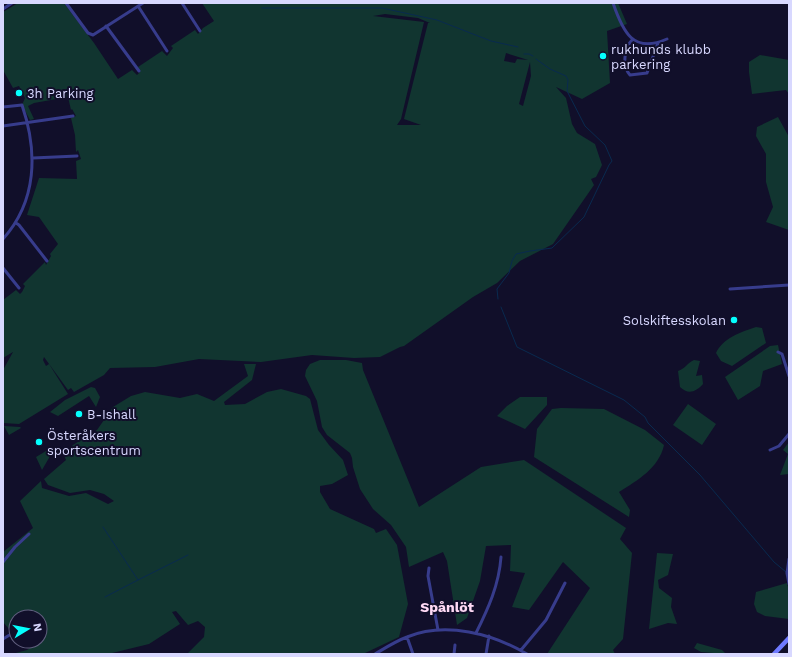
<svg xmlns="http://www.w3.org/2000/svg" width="792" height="657" font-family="'Work Sans',sans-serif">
<rect width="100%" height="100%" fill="#110f2a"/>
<!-- green -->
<path fill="#113530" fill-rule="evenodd" d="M18 3H64L94 43 118 79 132 70 137 75 140 72 138 67 162 51 167 56 173 48 171 46 195 30 198 34 203 28 214 21 202 3H618L627 24 607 31 610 83 582 99 556 87 566 98 572 124 577 133 595 144 602 165 596 177 591 179 594 185 553 244 520 261 497 283 473 297 404 346 400 347 380 357 354 358 312 355 261 362 199 359 155 367 110 368 104 375 74 392 71 388 68 390 44 357 43 360 46 366 49 364 68 394 19 424 3 423V370L13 352 3 358V300L16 290 20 294 22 292 25 286 23 284 45 262 46 265 51 256 50 254 58 244 39 217 27 215 39 178 77 179 76 161 81 159 78 150 76 152 75 135 71 118 76 116 72 109 71 110 68 97 34 103 28 106 34 119 30 120 22 105 25 98 19 86 13 88 3 70V12ZM385 14 418 18 430 23H428L404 119 421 125H397L401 119 424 22 373 16ZM506 53 528 60 517 59 515 63 504 61ZM530 62 531 76 523 106 519 104Z
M760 55 789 60V94L786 90 752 94 749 72V62Z
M778 117 789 137V230L766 222 773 207 766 182V154L756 136 757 127Z
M756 327 762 328 766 343 732 366 721 361 716 353C723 338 741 332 756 327Z
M778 345 782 364 763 371 760 386 738 400 725 377 770 346Z
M320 360H346L362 363 363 370 419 507 481 467 524 460 626 528 620 539 632 553 623 639 613 650 615 654H547L590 588 563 562 529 610 512 607 525 573 510 571 511 545 486 546 480 581 467 618 457 625 447 561 443 552 409 567 406 547 391 525 373 509 360 489 353 467 352 458 350 453 327 435 322 427 317 401 305 376 306 370 310 364Z
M694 360 700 361 696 376 702 375 703 384C696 392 688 395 680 387L678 371C685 369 687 363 694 360Z
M244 364H256L252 380 224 402 225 405 245 404 267 392 281 389 306 396 310 399 318 430 329 445 343 460 348 475 332 484 320 486V492L330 509 374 529 376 533 386 529 397 545 408 604 399 637 363 654H187L204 637 205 627 198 621 188 625 176 611 172 612 180 624 149 644 108 654H12L27 650 40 641V617H16V626L9 629 3 622V552L33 528 20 501 41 481 42 488 69 496 86 493 108 504 114 501 104 494 90 490 70 493 48 485 44 479 66 460 64 455 73 445 97 430 113 407 131 396 145 392 180 398 197 394 214 401 248 376Z
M91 387 95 388 100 397 96 407 89 396 58 416 50 412 65 400Z
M520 397H547V405L525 429 497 416 507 406Z
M688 404 716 424 702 445 673 425Z
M561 408 604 409 645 430 664 445C659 468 638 480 619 492L630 510 629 517 534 457 537 429 552 409Z
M4 426 20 427 21 428 9 435Z
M789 442V474L780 475 788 454 783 450Z
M51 448 53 451 42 470 36 457Z
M657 553 673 554 668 575 658 580 659 588 672 598 671 607 677 624 668 623 649 629Z
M787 583 789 590V619L765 616 757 612 754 604 756 592Z
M697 643 722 650 726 654 701 652 694 648Z"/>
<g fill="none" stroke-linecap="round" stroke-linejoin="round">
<!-- stream -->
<path stroke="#092a4f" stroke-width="1" d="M262 8H382L437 20 491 41 518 47
M524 54H529L533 56
M498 299 497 289 509 273 512 261 516 254 530 251 552 248 584 217 609 165 612 161 605 145 585 126 567 91 568 80 566 76 550 69 536 59
M501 307 517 347 624 400 645 417 648 423 700 475 774 562 786 572
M103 527 138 580 188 555
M105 597 138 580"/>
<!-- street -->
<path stroke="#373c8c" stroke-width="3" d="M66 3 88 33 93 35 143 3
M182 3 200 31
M613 3C623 32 633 54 667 39
M138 6 167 51
M3 9 12 3
M106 26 139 71
M632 40C624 48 622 66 630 75L647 73 658 43
M3 107 22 105C38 152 37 201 3 239
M3 126 73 116
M33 158 77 156
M16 223 19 225 47 261
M3 268 19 288
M730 289 789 285
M778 352 782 354 789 376
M770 450 779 446 789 434
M789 559 787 573 789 584
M3 562 15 547 29 534
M429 568 428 576 438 630
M476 633C488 609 499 585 501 557
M407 637 413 654
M3 639 16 631
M521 650 546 620 565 583
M375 654C385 648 396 641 407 637 446 621 493 634 527 654
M454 654 455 645
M486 654 489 636"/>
<!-- secondary -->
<path stroke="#6f7aff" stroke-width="4.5" d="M774 654 789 638"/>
</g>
<!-- markers -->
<g fill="#04fffe" stroke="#110f2a" stroke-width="1.5">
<circle cx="603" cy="56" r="4"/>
<circle cx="19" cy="93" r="4"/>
<circle cx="734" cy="320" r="4"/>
<circle cx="79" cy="414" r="4"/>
<circle cx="39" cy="442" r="4"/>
</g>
<g text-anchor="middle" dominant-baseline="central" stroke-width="4" stroke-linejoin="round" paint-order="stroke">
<!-- poi labels -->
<g font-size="13" fill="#d8d8ff" stroke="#110f2a" text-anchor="start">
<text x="611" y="49">rukhunds klubb<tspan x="611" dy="15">parkering</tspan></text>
<text x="27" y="93">3h Parking</text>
<text x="726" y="320" text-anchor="end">Solskiftesskolan</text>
<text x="87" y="414">B-Ishall</text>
<text x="47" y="435">Österåkers<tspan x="47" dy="15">sportscentrum</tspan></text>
</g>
<!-- neighbourhood labels -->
<g font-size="14" font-weight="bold" fill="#ffdaf5" stroke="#110f2a">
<text x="447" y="607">Spånlöt</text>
</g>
</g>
<!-- border -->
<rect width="792" height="657" fill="none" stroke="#d8d8ff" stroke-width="8"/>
<!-- north arrow -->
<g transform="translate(28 629) rotate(80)"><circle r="19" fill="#110f2a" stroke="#615f7f"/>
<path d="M0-3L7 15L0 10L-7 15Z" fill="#04fffe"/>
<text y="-6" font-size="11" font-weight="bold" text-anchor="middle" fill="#d8d8ff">N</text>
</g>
</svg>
